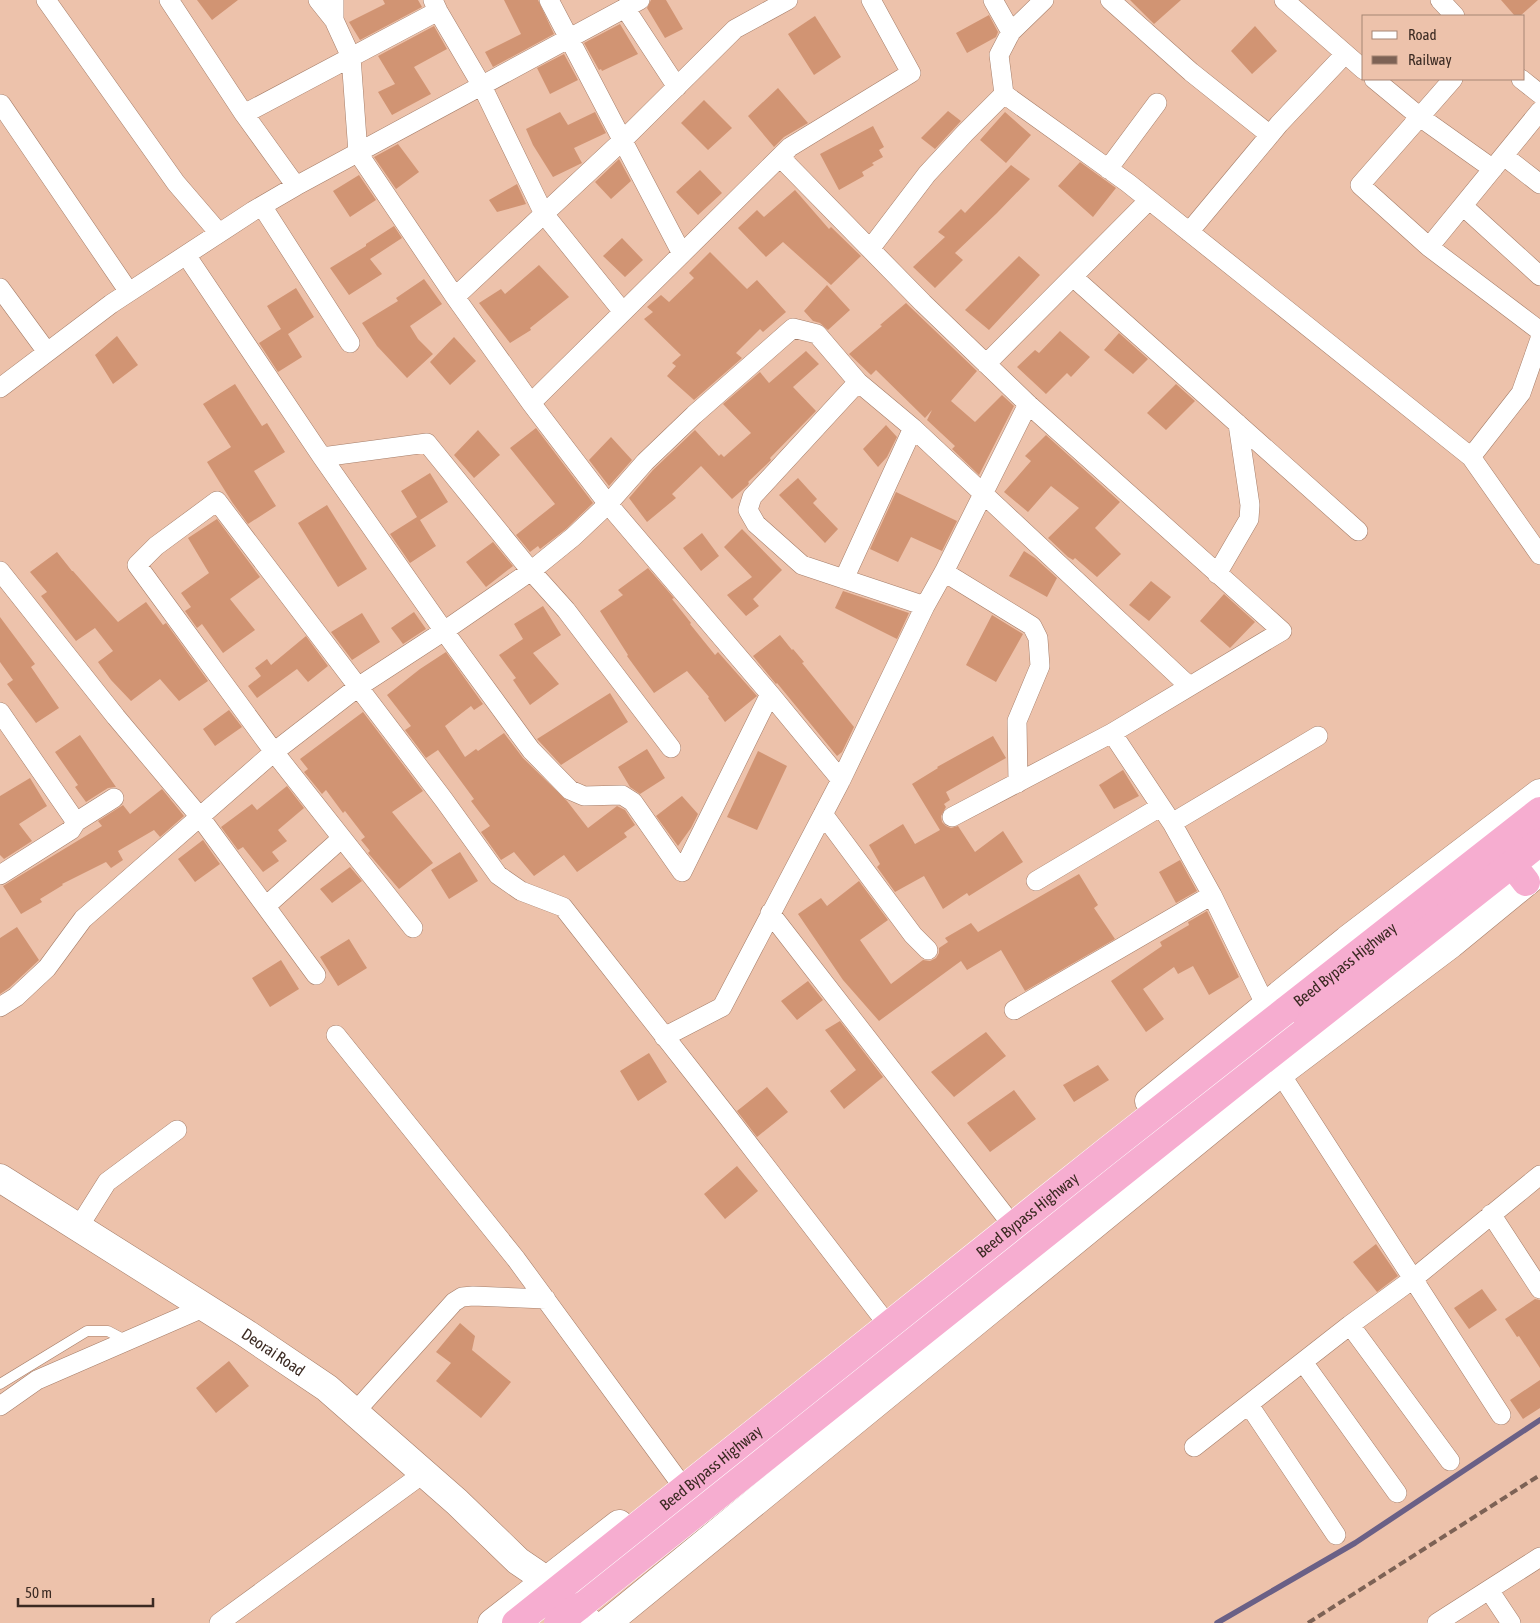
<svg xmlns="http://www.w3.org/2000/svg" width="1540" height="1623" font-family="'Asap Condensed',sans-serif">
<rect width="100%" height="100%" fill="#edc2ab"/>
<g fill="none" stroke-linecap="round" stroke-linejoin="round">
<!-- stream -->
<path stroke="#6a6086" stroke-width="5.5" d="M1217 1623 1355 1543 1540 1420"/>
</g>
<!-- building -->
<path fill="#d19473" d="M197 0H238L212 20Z
M383 0H418L422 7 360 40 349 22 385 4Z
M504 0H538L554 34 493 67 485 52 521 34Z
M651 0H666L683 29 665 38 647 8Z
M1130 0H1181L1154 24Z
M1501 0H1538L1520 16H1515Z
M989 15 998 32 996 37 967 53 956 33Z
M815 16 841 57 814 75 788 34Z
M620 24 638 54 602 71 601 69 599 70 584 43Z
M434 26 447 49 414 67 431 94 392 115 378 92 395 84 378 56Z
M1255 26 1277 51 1252 74 1231 51Z
M564 54 578 80 550 94 537 68Z
M778 88 808 123 784 137 774 147 748 116Z
M704 100 732 128 708 150 681 123Z
M948 111 961 121 935 149 921 138Z
M560 112 568 125 595 112 606 133 574 148 582 163 553 177 533 145 526 129Z
M1005 112 1031 135 1006 163 980 140Z
M873 126 884 147 879 150 883 157 872 163 874 165 862 172 864 176 839 190 820 154Z
M398 144 419 172 396 189 374 157Z
M619 159 631 181 611 199 595 182Z
M1080 162 1116 188 1093 217 1058 186Z
M1011 165 1030 179 997 213 955 253 963 260 935 288 913 267 945 237 938 232 961 209 965 213Z
M700 170 722 193 698 215 676 192Z
M359 175 376 200 350 217 333 191Z
M517 184 526 204 497 212 489 200Z
M795 190 829 229 831 227 861 256 831 285 783 242 766 257 738 228 757 210 764 217Z
M394 226 402 238 370 259 382 274 349 295 330 268 366 246V244Z
M622 238 643 260 625 277 603 256Z
M710 252 747 289 757 280 786 312 763 332 760 329 736 353 742 358 694 400 667 376 676 366 672 363 681 355 644 319 653 312 647 307 661 295 669 302 694 278 689 273Z
M1019 256 1040 275 989 330 965 310Z
M539 265 569 297 530 328 531 330 510 343 479 303 501 289 505 294Z
M424 279 442 304 410 326 418 339 433 354 407 378 377 346 362 323 398 301 396 298Z
M827 285 850 310 828 330 820 323 813 321 804 311Z
M296 288 314 317 288 334 302 357 278 372 259 343 281 329 267 306Z
M906 303 977 371 951 401 975 422 1002 395 1014 406 979 475 952 449 955 446 927 420 932 410 925 418 876 370 871 375 849 354 882 326 880 325Z
M1060 331 1090 357 1071 377 1067 373 1046 394 1017 367 1035 350 1039 353Z
M1119 333 1148 359 1133 374 1104 350Z
M117 336 138 365 113 384 95 355Z
M454 337 476 361 450 385 430 362Z
M806 351 819 364 793 387 816 411 770 458 771 460 767 464 748 482 749 483 748 485 732 499 701 466 672 494 676 498 647 522 629 498 653 470 695 430 719 456 721 454 724 457 751 433 723 404 760 372 769 383Z
M235 384 262 426 267 423 285 452 254 471 276 506 248 524 232 502 207 462 231 447 203 404Z
M1176 384 1195 401 1166 430 1147 413Z
M886 425 897 437 887 457 878 467 863 449Z
M536 428 593 503 566 529 540 549 538 546 530 552 516 535 555 504 510 448Z
M478 430 500 455 474 478 454 455Z
M1046 435 1120 502 1095 528 1121 554 1097 577 1075 558 1073 560 1068 557 1048 538 1079 508 1051 486 1028 512 1004 492 1031 461 1025 456Z
M611 437 632 460 609 486 589 460Z
M430 473 448 502 420 520 436 546 410 563 390 534 417 517 401 491Z
M798 478 817 499 813 503 838 529 825 543 779 495Z
M896 492 957 521 942 551 911 537 898 562 870 549Z
M327 505 367 569 338 587 298 523Z
M217 519 260 577 230 599 255 630 223 653 202 624 197 628 185 611 191 607 181 593 209 573 188 538Z
M742 529 782 570 753 599 759 606 746 616 727 595 752 577 724 547Z
M702 533 719 556 701 571 683 548Z
M493 542 513 566 486 587 466 562Z
M1024 551 1035 558 1057 578 1047 597 1009 576Z
M57 552 72 571H73L118 622 146 602 163 625 166 623 208 681 179 701 160 679 131 701 111 680 98 662 113 651 95 628 76 641 41 596 47 592 30 572Z
M648 568 674 598 672 599 691 623 690 624 715 655 718 652 757 696 725 722 708 698 709 697 687 671 654 693 627 656 628 655 600 611 623 595 618 590Z
M1151 581 1171 597 1149 621 1129 605Z
M843 591 909 613 897 639 835 608Z
M1224 594 1255 622 1230 648 1200 621Z
M543 606 561 635 533 653 559 684 530 705 513 680 516 678 499 655 523 639 514 624Z
M414 612 426 629 403 644 391 628Z
M362 613 380 642 352 660 331 632Z
M992 615 1023 634 996 682 966 665Z
M0 617 35 664 31 667 59 708 36 723 7 684 13 680 0 662Z
M780 635 792 650 793 649 804 662 802 663 854 727 842 752 837 756 777 683 776 684 753 656Z
M306 636 328 666 308 682 297 669 257 698 248 686 261 676 255 668 267 659 271 665Z
M446 652 483 704 474 710 471 706 445 726 465 757 476 749 478 751 504 733 523 758 567 801 588 828 617 806 625 810 635 825 624 833 627 837 577 872 564 855 534 876 514 852 501 860 481 832 490 826 471 801 474 799 438 750 426 758 405 730 411 726 387 695 420 669Z
M610 693 628 722 561 765 537 739Z
M229 710 242 727 215 746 203 729Z
M363 712 423 791 392 812 433 863 399 889 368 853 370 851 361 840 365 837 345 811 343 813 326 790 322 794 304 772 308 769 300 759Z
M80 735 116 787 108 788 86 802 75 787 78 785 55 752Z
M993 736 1006 758 946 792 950 800 944 804 946 807 941 816 942 822 946 826 951 828 958 826 975 852 1003 831 1023 862 969 896 967 893 943 909 924 876 895 892 877 867 880 864 869 845 903 824 915 844 940 830 912 784 938 768 937 767Z
M647 749 665 778 640 794 630 787 618 767Z
M758 751 787 766 757 830 727 817Z
M1123 770 1139 796 1114 809 1099 785Z
M30 778 47 806 19 824 32 841 4 859 0 855V796Z
M287 786 304 808 278 830 287 841 272 852 279 861 263 872 243 847 238 850 221 827 252 804 257 810Z
M162 789 184 816 160 837 154 830 118 851 123 860 111 868 106 862 62 884 63 885 40 899 42 902 21 914 3 886 102 826 98 821 123 805 130 814Z
M682 796 698 814 691 828 678 846 656 816Z
M203 840 220 864 195 882 178 859Z
M460 852 478 881 449 899 431 870Z
M1180 860 1197 891 1176 903 1159 872Z
M350 867 362 881 332 903 320 889Z
M1079 874 1098 905 1094 908 1115 939 1025 991 1001 950 967 970 961 961 879 1021 843 980 798 914 821 898 827 906 859 881 888 920 860 940 891 984 923 960 930 961 936 958 939 953V948L948 942 945 938 971 923 978 932Z
M1207 911 1239 977 1209 995 1193 966 1178 974 1174 967 1143 989 1164 1019 1146 1032 1111 981 1162 946 1160 942 1189 925 1188 922Z
M17 927 39 960 9 988 0 994V938Z
M349 939 367 968 338 986 320 957Z
M281 960 299 989 270 1007 252 978Z
M808 981 823 1000 797 1020 781 1001Z
M840 1021 883 1077 844 1109 830 1091 856 1070 825 1030Z
M986 1032 1006 1056 954 1097 931 1072Z
M649 1053 667 1082 638 1101 620 1071Z
M1098 1065 1109 1080 1074 1102 1063 1085Z
M767 1087 788 1112 757 1137 737 1111Z
M1014 1090 1036 1119 990 1152 967 1123Z
M737 1166 758 1191 725 1219 704 1194Z
M1376 1244 1398 1276 1377 1292 1353 1262Z
M1482 1289 1497 1310 1469 1329 1454 1308Z
M1535 1299 1540 1300V1368L1519 1336 1517 1337 1505 1319Z
M460 1323 475 1336 472 1350 511 1382 481 1418 436 1381 451 1363 436 1352Z
M229 1361 249 1386 216 1413 196 1388Z
M1540 1380V1408L1523 1419 1510 1400Z"/>
<g fill="none" stroke-linecap="round" stroke-linejoin="round">
<!-- lane casing -->
<g stroke="#a57d68" stroke-width="11">
<path id="lane" d="M0 1384 87 1331H108L127 1341"/>
</g>
<!-- street casing -->
<g stroke="#a57d68" stroke-width="20">
<path id="street" d="M46 0 176 183 219 233
M169 0 244 114 296 186
M318 0 334 20
M334 0V20L351 57 358 153 455 297 531 403 608 504 770 694 841 780
M433 0 438 11 482 86 544 214 623 312
M549 0 682 254
M993 0 1011 32
M1044 0 1011 32 999 55 1004 94 1128 183 1471 457 1540 555
M1110 0 1191 72 1270 135
M1284 0 1364 70
M1440 0 1455 16
M625 8 677 87
M1374 79 1420 117 1493 169
M1453 79 1360 185 1429 247 1540 111
M1521 79 1540 94
M1 104 129 292
M244 114 438 11
M1504 156 1540 184
M780 157 923 303 1028 404 1282 631 1112 733 1172 823 1212 895 1266 1006
M1108 169 1157 103
M262 206 350 343
M1463 206 1540 276
M1189 232 1279 124 1345 54
M1429 247 1540 331
M870 249 927 174 965 133 1004 94
M186 255 322 457 444 631 531 750 570 790 584 796 622 795 633 802 682 872 770 694
M1073 277 1358 531
M0 288 47 352
M455 297 623 140 735 29 788 0
M986 364 1149 200
M858 382 752 497 748 510 756 524 802 565 925 606
M0 388 111 304 253 211 296 186 640 0
M531 403 790 147 911 73 871 0
M322 457 427 443 531 571 566 610 671 748
M1471 457 1521 393 1540 339
M0 571 116 717 200 817 316 975
M944 572 1032 626 1038 638 1040 666 1017 721 1018 783
M1217 574 1249 519 1250 505 1238 424
M844 579 913 428
M0 712 76 822 71 830 0 875
M823 814 913 935 928 950
M952 817 1112 733
M76 822 114 798
M1172 823 1318 736
M1036 881 1160 807
M266 906 342 838
M770 913 1006 1217
M413 928 274 752 137 565 156 546 217 501 444 800 498 875 521 891 563 907 724 1112 881 1316
M0 1007 16 997 47 968 83 919 274 752 358 687 444 631 531 571 573 537 608 504 645 462 694 415 793 328 817 334 858 382 913 428 1189 686
M1014 1010 1212 895
M336 1035 516 1259 678 1480
M664 1037 722 1007 841 780 925 606 944 572 1028 404
M1280 1073 1501 1415
M1491 1214 1540 1289
M78 1228 107 1182 177 1130
M1350 1325 1450 1461
M1303 1362 1397 1493
M1249 1405 1336 1535
M0 1406 37 1380 205 1307
M355 1412 454 1302 462 1297 473 1296 546 1299
M1194 1447 1350 1325 1413 1279 1540 1175
M1489 1590 1511 1623
M219 1623 424 1473
M1437 1623 1540 1557"/>
</g>
<!-- secondary casing -->
<g stroke="#a57d68" stroke-width="29">
<g id="secondary">
<path d="M1149 1101 1347 940 1540 793"/>
<path id="s1" d="M0 1178 244 1332 327 1388 457 1502 518 1561 546 1580 590 1623"/>
<path d="M492 1623 619 1524"/>
<path d="M607 1623 1280 1073 1451 944 1540 871"/>
</g>
</g>
<!-- highway casing -->
<g stroke="#fff" stroke-width="29">
<g id="highway">
<path d="M1512 864 1526 882"/>
<path id="s2" d="M1285 1011 1540 811"/>
<path d="M578 1607 1266 1058 1540 842"/>
</g>
</g>
<!-- lane -->
<use href="#lane" stroke="#fff" stroke-width="10"/>
<!-- street -->
<use href="#street" stroke="#fff" stroke-width="19"/>
<!-- secondary -->
<use href="#secondary" stroke="#fff" stroke-width="28"/>
<!-- highway -->
<use href="#highway" stroke="#f6add0" stroke-width="28"/>
<!-- rail -->
<path stroke="#7d6255" stroke-width="4" stroke-dasharray="8 4" stroke-linecap="butt" d="M1308 1623 1540 1475"/>
<!-- highway-bridge casing -->
<g stroke="#fff" stroke-width="29" stroke-linecap="butt">
<g id="highway-bridge">
<path id="s3" d="M516 1623 1107 1151 1285 1011"/>
<path d="M558 1623 578 1607"/>
</g>
</g>
<!-- highway-bridge -->
<use href="#highway-bridge" stroke="#f6add0" stroke-width="28"/>
</g>
<g text-anchor="middle" dominant-baseline="central" stroke-width="4" stroke-linejoin="round" paint-order="stroke">
<!-- street labels -->
<g font-size="16" fill="#3b2a22" stroke="#edc2ab">
<text stroke="none"><textPath href="#s2" startOffset="76">Beed Bypass Highway</textPath></text>
<text stroke="none"><textPath href="#s3" startOffset="654">Beed Bypass Highway</textPath></text>
<text stroke="none"><textPath href="#s1" startOffset="324">Deorai Road</textPath></text>
<text stroke="none"><textPath href="#s3" startOffset="249">Beed Bypass Highway</textPath></text>
</g>
</g>
<!-- legend -->
<rect x="1362" y="15" width="162" height="65" fill="#edc2ab" stroke="#a68574"/>
<rect x="1372" y="31" width="25" height="8" fill="#ffffff" stroke="#a68574"/>
<text x="1408" y="40" font-size="15" fill="#3b2a22">Road</text>
<rect x="1372" y="56" width="25" height="8" fill="#7d6255" stroke="#a68574"/>
<text x="1408" y="65" font-size="15" fill="#3b2a22">Railway</text>
<!-- scale -->
<path d="M18 1598v8h135v-8" fill="none" stroke="#3b2a22" stroke-width="2.5"/>
<text x="25" y="1598" font-size="15" fill="#3b2a22" stroke="#edc2ab" stroke-width="4" paint-order="stroke">50 m</text>
</svg>
